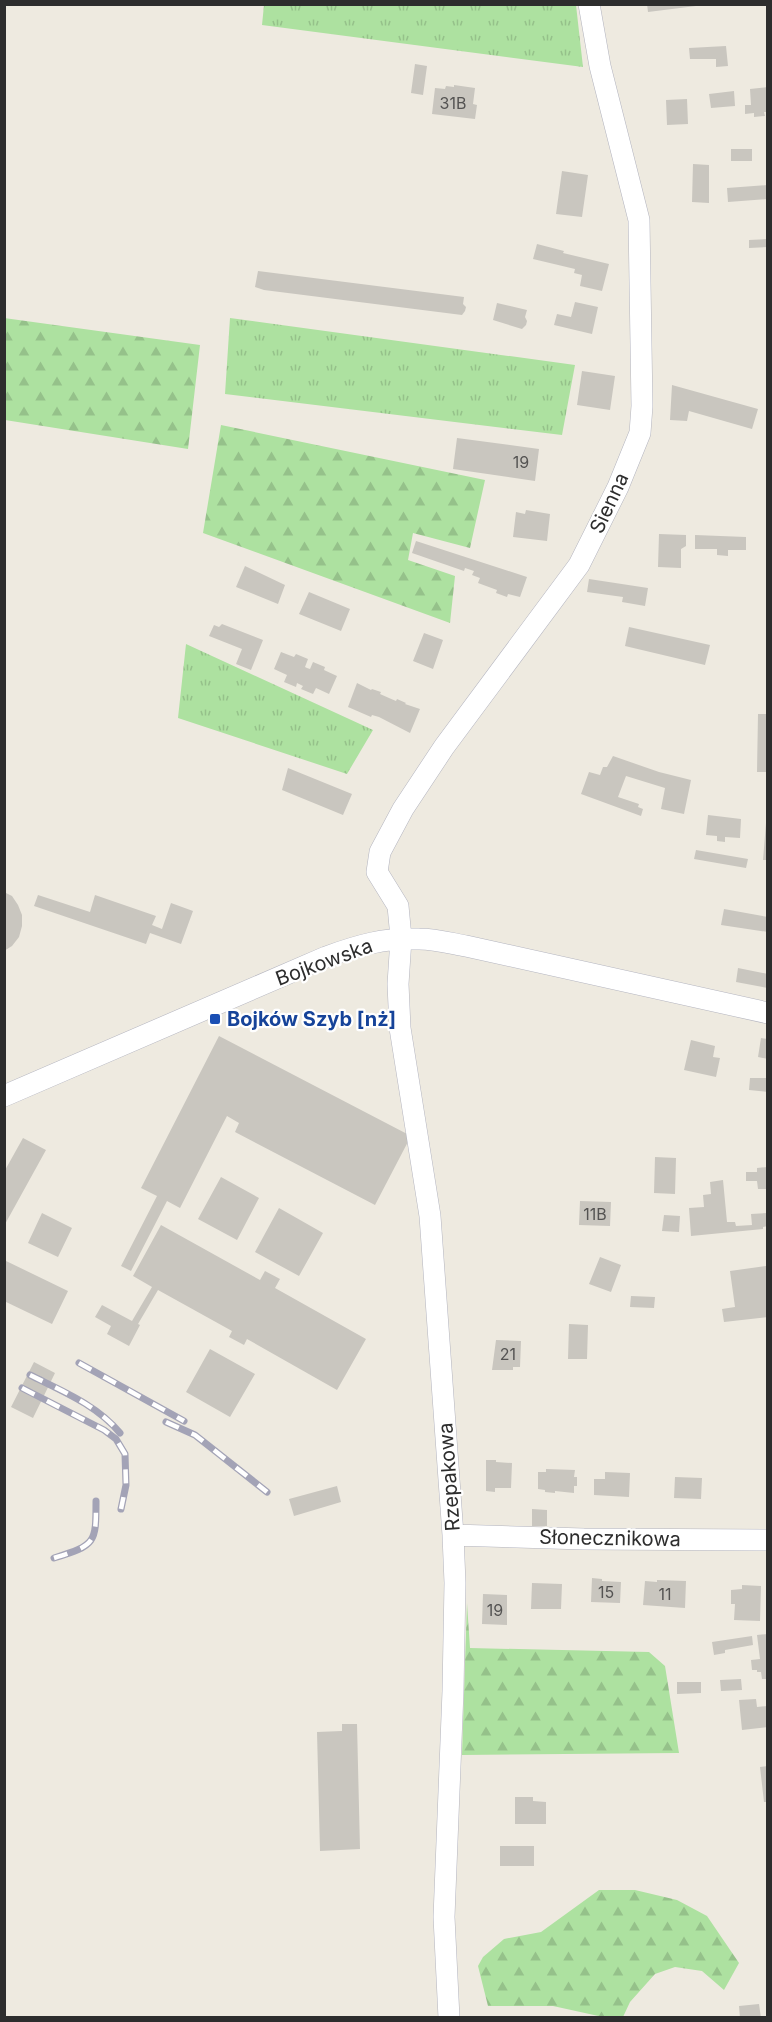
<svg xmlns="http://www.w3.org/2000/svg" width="772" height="2022" font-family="Inter,sans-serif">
<defs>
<pattern id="grass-tufts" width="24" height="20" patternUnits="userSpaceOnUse" patternTransform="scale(1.5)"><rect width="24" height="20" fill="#ade1a0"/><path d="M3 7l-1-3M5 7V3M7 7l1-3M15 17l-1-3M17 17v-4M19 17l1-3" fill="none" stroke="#95c18a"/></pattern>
<pattern id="forest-firs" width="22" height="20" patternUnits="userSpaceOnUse" patternTransform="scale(1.5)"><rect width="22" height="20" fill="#ade1a0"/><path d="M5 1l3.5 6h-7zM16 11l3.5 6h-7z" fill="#95c18a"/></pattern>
</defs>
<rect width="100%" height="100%" fill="#eeeae0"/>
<!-- grass -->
<path fill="url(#grass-tufts)" d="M264 5H576L583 67 262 25Z
M230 318 575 365 562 435 225 394Z
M186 644 373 730 347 774 178 718Z"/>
<!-- forest -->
<path fill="url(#forest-firs)" d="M4 318 200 345 188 449 5 420Z
M221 425 485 480 470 548 413 533 408 560 455 576 450 623 203 533Z
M467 1603 470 1648 649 1652 665 1666 679 1753 462 1755Z
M599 1890H635L677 1900 707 1916 739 1963 724 1990 702 1971 675 1967 655 1974 630 2002 623 2017H603L553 2006H488L478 1966 483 1957 504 1939 541 1932Z"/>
<!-- building -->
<path fill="#c9c6bf" d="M647 4H695L696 6 648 12Z
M726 46 728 66 716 67V59H690L689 48Z
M415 64 427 66 423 95 411 93Z
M454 85 475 88 473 104 477 105 475 119 432 114 435 88 445 89 446 86 454 87Z
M768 87V112H764L765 116 754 117V113L745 114V105H751L750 89Z
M734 91 735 106 711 108 709 94Z
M687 99 688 124 667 125 666 100Z
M731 149H752V161H731Z
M693 164 709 165V203L692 202Z
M562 171 588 175 582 217 556 214Z
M768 185V199L728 202 727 188Z
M768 239V247L749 248V240Z
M537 244 564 251 563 253 609 264 602 291 580 286 582 275 574 273 575 269 533 259Z
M258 271 464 297 463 304 466 307 465 311 462 315 264 290 255 287Z
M575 302 598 307 592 334 554 325 557 314 571 317Z
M497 303 527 310 525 317 527 321 526 325 522 329 493 320Z
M582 371 615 376 610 410 577 405Z
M672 385 758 409 752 429 689 411 687 421 670 420Z
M457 438 539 449 535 481 453 469Z
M526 510 550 514 547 541 513 537 516 512 525 514Z
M659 534 686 535V546L681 549V568L658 567Z
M695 535 746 537V550H728V556L717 555V549H695Z
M416 541 527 577 520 597 508 594 507 597 496 593 497 590 478 583 480 578 472 575 474 571 465 568 464 571 412 553Z
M245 566 285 585 278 604 236 587Z
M589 579 648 588 645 606 622 602 623 597 587 592Z
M309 592 350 609 341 631 299 614Z
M222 624 263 640 251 670 236 664 242 649 209 636 214 625 219 627Z
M629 627 710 645 705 665 625 646Z
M424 633 443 640 433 669 413 661Z
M281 652 294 657 296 654 308 659 305 667 307 668 310 669 313 662 325 667 324 670 337 676 329 694 316 688 313 694 301 689 303 686 297 683 296 687 284 682 287 675 274 669Z
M357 683 371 690 372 689 381 692 380 694 389 698 396 701 397 699 406 703 405 704 420 709 410 733 379 717 372 715 371 717 348 707Z
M758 714H768V772H757Z
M613 756 659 772 691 780 684 814 661 809 665 788 626 776 618 797 639 804 638 807 643 809 641 816 581 794 589 772 600 775 603 767H607Z
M288 768 352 794 343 815 282 790Z
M708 815 741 819 740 838 725 837V842L717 841V836L706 835Z
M766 823H768V860H763Z
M696 850 748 859 746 868 694 859Z
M4 892 12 896 18 905 22 915V926L19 937 12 946 4 951Z
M38 895 90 912 95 895 156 916 152 925 162 929 171 903 193 911 181 944 150 933 146 944 34 906Z
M724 909 768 917V932L721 925Z
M738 968 768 974V988L736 982Z
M219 1036 411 1136 375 1205 235 1132 239 1123 227 1116 180 1208 167 1201 131 1271 121 1266 157 1196 141 1188Z
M761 1038 768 1039V1059L758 1057Z
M691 1040 715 1046 713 1057 720 1058 716 1077 684 1070Z
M750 1078H768V1092L749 1090Z
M23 1138 46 1150 4 1226V1172Z
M655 1157 676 1158 675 1194 654 1193Z
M768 1167V1189H758L757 1181H746V1172H757V1168Z
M221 1177 259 1198 237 1240 198 1219Z
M723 1180 727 1222H735L736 1226 752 1225 751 1214 768 1213V1226L763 1227V1229L691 1236 689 1208 704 1207 703 1195 711 1194 710 1182Z
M580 1201 611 1202 610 1226 579 1225Z
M279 1208 323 1233 299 1276 255 1252Z
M42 1213 72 1228 58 1257 28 1243Z
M664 1215 680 1216 679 1232 662 1231Z
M161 1225 260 1280 265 1271 280 1279 275 1288 366 1339 337 1390 247 1339 244 1345 229 1337 232 1331 158 1290 138 1324 140 1325 129 1346 107 1334 111 1326 95 1317 102 1305 132 1321 152 1287 133 1276Z
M600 1257 621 1265 611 1292 589 1284Z
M4 1260 68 1291 52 1324 4 1301Z
M766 1266 768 1317 724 1322 722 1309 735 1307 730 1271Z
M631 1296 655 1297 654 1308 630 1307Z
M569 1324 588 1325 587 1359H568Z
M496 1340 521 1341 520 1367H513V1370H492Z
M210 1349 255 1374 230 1417 186 1392Z
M34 1362 55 1373 33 1418 11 1407Z
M486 1460H496V1462L512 1463 511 1488H495V1492L486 1491Z
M546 1469 575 1470 574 1477H577V1486H574V1493L555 1491V1493L545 1492V1490L538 1489V1472H546Z
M605 1472 630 1473 629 1497 594 1495V1479H605Z
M675 1477 702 1478 701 1499 674 1498Z
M337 1486 341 1502 294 1516 289 1499Z
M532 1509 547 1510V1526H532Z
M592 1578 602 1579V1581L621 1582 620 1603 591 1602Z
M657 1580 686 1581 685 1608 643 1605 645 1581 657 1582Z
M532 1583 562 1584 561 1609H531Z
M742 1585 761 1586 760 1621 734 1620 735 1604H731V1590L742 1589Z
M483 1594 507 1595V1625L482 1624Z
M768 1634V1679H762L761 1672H757V1670H752L751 1660 760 1659 757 1635Z
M752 1636 753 1645 725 1650V1653L714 1655 712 1642Z
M741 1679 742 1690 721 1691 720 1680Z
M677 1682H701V1693L677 1694Z
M756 1699 757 1707 768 1706V1727L742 1730 739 1700Z
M342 1724H357L360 1849 320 1851 317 1732 342 1731Z
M768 1766V1802H764L760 1767Z
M515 1797H533V1801L546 1802V1824H515Z
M500 1846H534V1866H500Z
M759 2004 761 2018H740L739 2006Z"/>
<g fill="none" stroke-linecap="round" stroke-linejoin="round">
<!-- minor casing -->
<g stroke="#b3b4bf" stroke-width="22">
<path id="minor" d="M4 1096 326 957C356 946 386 937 419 939 435 939 450 943 466 946L768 1013
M453 1535 584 1539 768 1540
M449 2018 444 1917 453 1691 455 1583 453 1535 430 1216 400 1028 398 984 401 939 400 927 398 906 377 872 380 852 403 809 444 747 579 565 618 487 640 433 642 406 639 220 600 66 589 4"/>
</g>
<!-- minor -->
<use href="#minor" stroke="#fff" stroke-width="21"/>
<!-- rail casing -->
<g stroke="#a3a3b6" stroke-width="7">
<path id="rail" d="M79 1363 184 1421
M30 1375C62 1391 97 1405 120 1433
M22 1388 104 1430 116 1439 125 1454 126 1485 121 1509
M166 1422 195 1435 267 1492
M54 1558C96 1545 96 1543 96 1501"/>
</g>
<!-- rail -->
<use href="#rail" stroke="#fff" stroke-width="4.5" stroke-dasharray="14" stroke-linecap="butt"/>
</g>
<!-- markers -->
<rect fill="#1a4fb4" stroke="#fff" stroke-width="2" x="209" y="1013" width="12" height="12" rx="3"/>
<g text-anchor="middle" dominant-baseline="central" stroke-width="4.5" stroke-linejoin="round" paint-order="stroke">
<!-- number labels -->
<g font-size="16" fill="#545352">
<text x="453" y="103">31B</text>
<text x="521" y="462">19</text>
<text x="595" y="1214">11B</text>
<text x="508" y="1354">21</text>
<text x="606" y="1592">15</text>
<text x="665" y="1594">11</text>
<text x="495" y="1610">19</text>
</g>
<!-- street labels -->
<g font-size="20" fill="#2d2d2d" stroke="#fff">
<text transform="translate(609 503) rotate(-65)">Sienna</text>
<text transform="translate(324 962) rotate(-20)">Bojkowska</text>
<text transform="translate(449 1477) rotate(-94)">Rzepakowa</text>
<text transform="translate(610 1538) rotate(1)">Słonecznikowa</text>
</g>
<!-- transit labels -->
<g font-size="20" font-weight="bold" fill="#164399" stroke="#fff" text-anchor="start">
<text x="227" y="1019">Bojków Szyb [nż]</text>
</g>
</g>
<!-- border -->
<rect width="772" height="2022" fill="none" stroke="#2d2d2d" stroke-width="12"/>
</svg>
